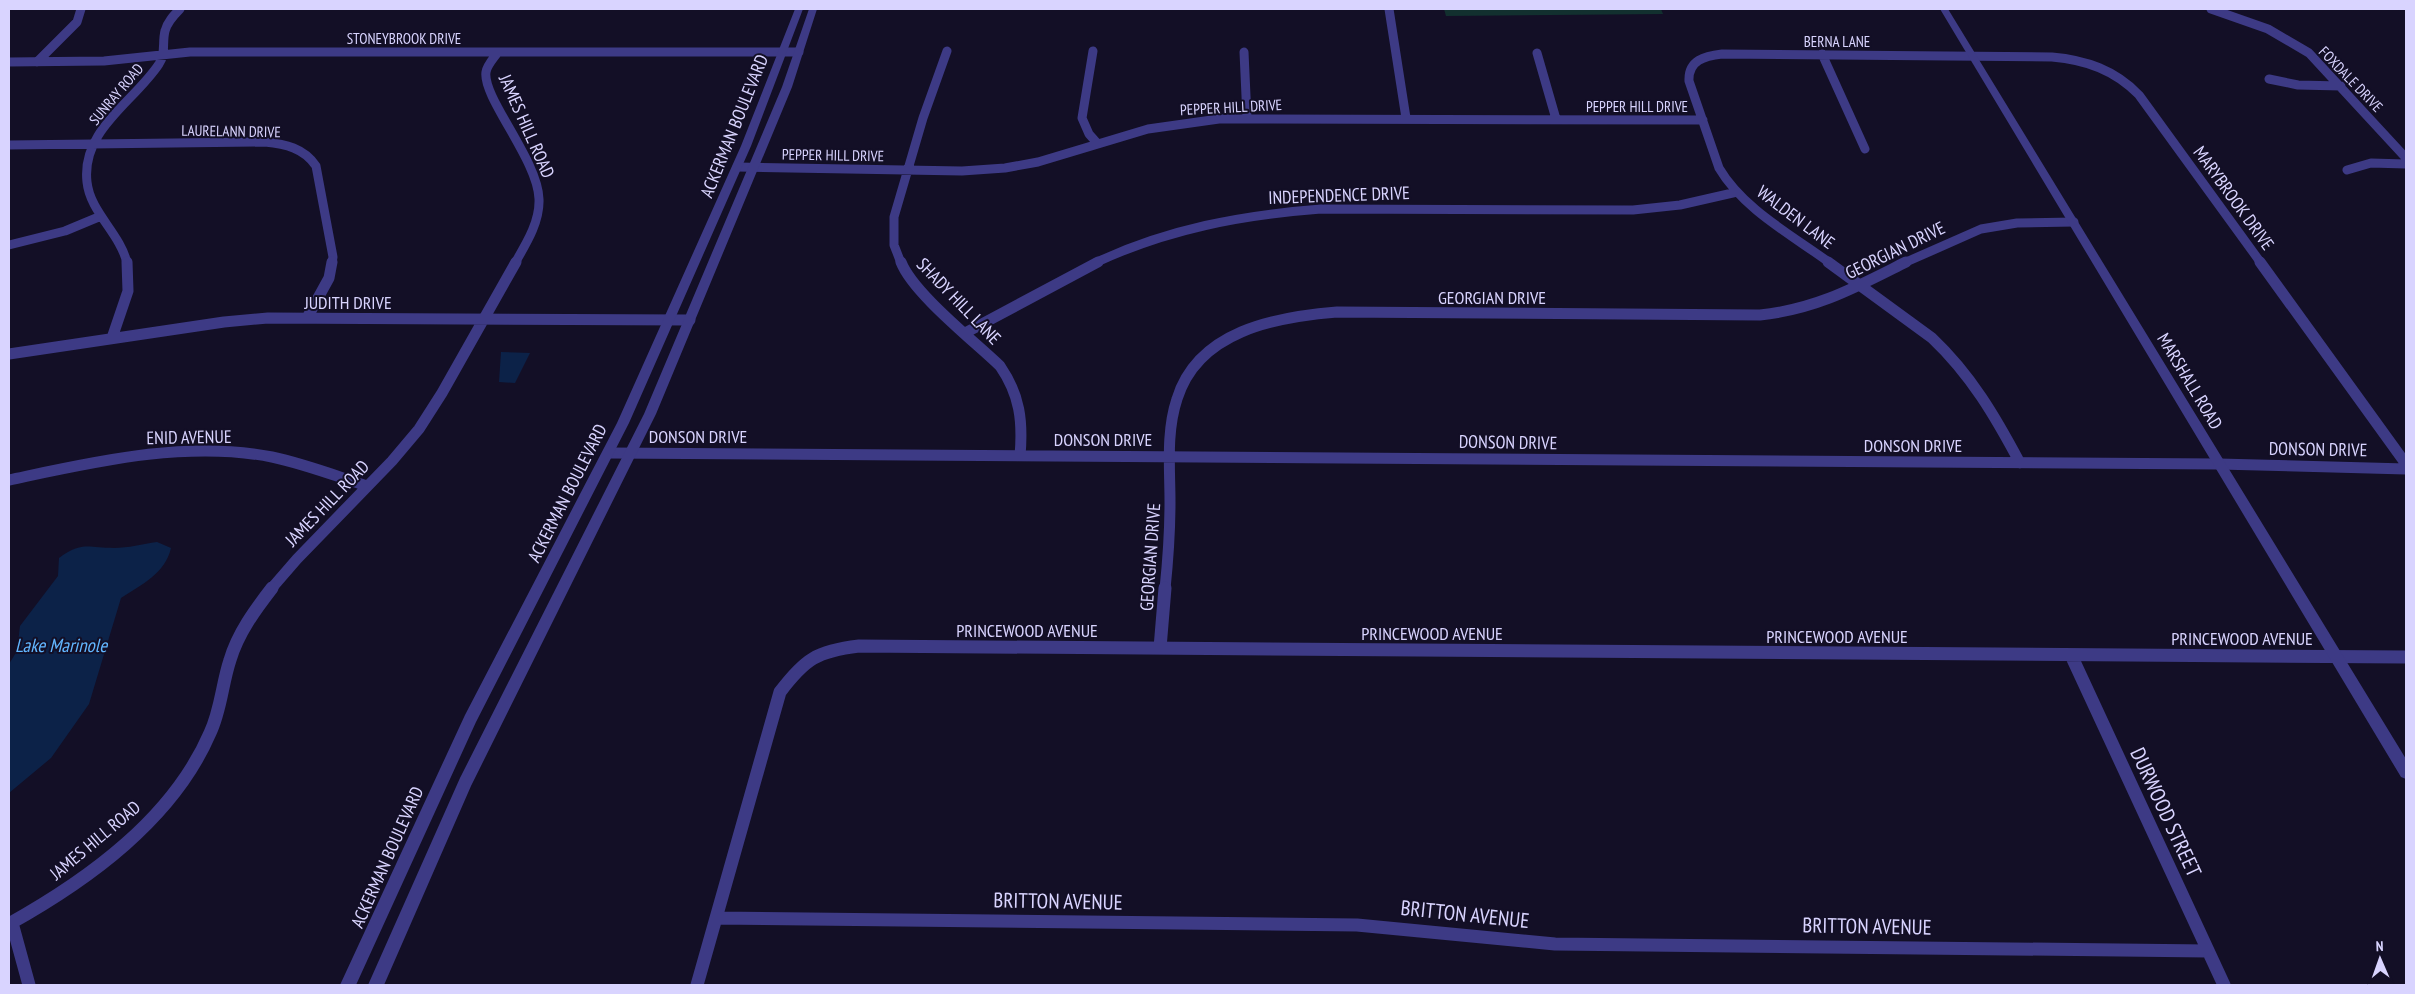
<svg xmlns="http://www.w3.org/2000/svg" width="2415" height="994" font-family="'PT Sans Narrow',sans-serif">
<rect width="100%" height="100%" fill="#130f26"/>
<!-- green -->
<path fill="#12302f" d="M1444 9H1661L1663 14 1446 16Z"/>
<!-- water -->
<path fill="#0c2248" d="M501 352 530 353 515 383 499 382Z
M157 542 171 548C165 574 142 584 121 598L89 704 51 758 9 793V664L17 651 20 626 58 576 59 558C82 541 88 548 114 548 128 548 143 544 157 542Z"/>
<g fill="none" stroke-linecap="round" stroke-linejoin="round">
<!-- minor-far2 -->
<path stroke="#3d3a85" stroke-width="9" d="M1389 9 1406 118
M2211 9 2268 29 2309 53 2406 158
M1093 51 1082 118 1089 134 1097 143
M498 52C494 58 487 65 486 72 482 97 538 160 539 199 540 222 526 244 515 263
M1244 52 1247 118
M1537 53 1556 119
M1822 54 1865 149
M9 62 104 61 190 52H799
M37 62 77 22 81 9
M2269 79 2298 85 2341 86
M9 145 265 142C285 144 304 148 316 166L333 257 332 263
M737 167 962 171 1005 168 1038 162 1148 129 1219 119 1703 120
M2347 170 2371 163 2406 164
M9 245 65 231 101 216
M127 263C120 233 90 212 87 182 81 130 134 102 159 64 166 54 162 42 165 31 167 22 174 15 180 9
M901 263 894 245V217L923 118 947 51
M1095 263C1167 229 1242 215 1321 209L1633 210 1680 205 1737 192
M1830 263C1792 235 1743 209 1719 168L1689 81C1688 60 1705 56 1722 54L2052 57C2086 60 2115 70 2139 95L2261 263
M1904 263 1981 229 2017 223 2074 222"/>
<!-- minor-far1 -->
<path stroke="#3d3a85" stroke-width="11" d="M901 262C913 293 974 341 1000 366 1020 395 1023 421 1020 456
M1828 262 1932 338C1971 375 1995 416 2020 463
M2260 262 2406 464
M307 318 329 278 332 262
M965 333 1098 262
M112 338 128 291 127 262
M9 354 224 322 268 318 690 320
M609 453 2219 464 2406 469
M9 480C94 462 185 440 272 457 305 464 336 476 367 486
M271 589 297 559 392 461 419 429 442 393 516 262
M1165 589C1168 560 1170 531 1170 502 1170 468 1166 432 1177 399 1198 331 1275 317 1337 312L1760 315C1817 309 1856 287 1906 262"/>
<!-- minor -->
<path stroke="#3d3a85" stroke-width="13" d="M1160 648 1165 588
M2071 655 2224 985
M716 918 1357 925 1555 944 2208 951
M12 923 29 985
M9 924C88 880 173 819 210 733 221 710 222 684 230 660 238 633 255 610 272 588
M697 985 780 692C805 659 817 651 859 646L2406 657"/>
<!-- tertiary -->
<path fill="#3d3a85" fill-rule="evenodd" d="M795 9H803L751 146 629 423 476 722 356 985H340L465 715 617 423 741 146Z
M809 9H817L792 87 656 414 471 786 384 985H368L460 778 644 414 782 87Z
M1940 9H1948L2406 759V779L2401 777Z"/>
</g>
<g text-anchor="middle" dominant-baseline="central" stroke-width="4" stroke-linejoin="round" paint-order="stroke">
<!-- far-street labels -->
<g font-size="15" fill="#d9d4ff" stroke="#130f26">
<text x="404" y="38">STONEYBROOK DRIVE</text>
<text x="1837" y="41">BERNA LANE</text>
<text transform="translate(2351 79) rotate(46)">FOXDALE DRIVE</text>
<text transform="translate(116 94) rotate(-50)">SUNRAY ROAD</text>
<text x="1637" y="106">PEPPER HILL DRIVE</text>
<text transform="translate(1231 107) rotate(-3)">PEPPER HILL DRIVE</text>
<text transform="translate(231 131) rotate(1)">LAURELANN DRIVE</text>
<text transform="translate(833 155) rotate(1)">PEPPER HILL DRIVE</text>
</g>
<!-- street labels -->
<g font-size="18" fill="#d9d4ff" stroke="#130f26">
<text transform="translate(527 126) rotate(66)">JAMES HILL ROAD</text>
<text transform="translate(734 126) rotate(-68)">ACKERMAN BOULEVARD</text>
<text transform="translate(1339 195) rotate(-2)">INDEPENDENCE DRIVE</text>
<text transform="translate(2234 198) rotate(54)">MARYBROOK DRIVE</text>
<text transform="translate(1796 217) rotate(37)">WALDEN LANE</text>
<text transform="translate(1895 250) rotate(-26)">GEORGIAN DRIVE</text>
<text x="1492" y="297">GEORGIAN DRIVE</text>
<text transform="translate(959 301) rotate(46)">SHADY HILL LANE</text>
<text x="348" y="302">JUDITH DRIVE</text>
<text transform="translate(2190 381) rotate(59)">MARSHALL ROAD</text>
<text x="698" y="436">DONSON DRIVE</text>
<text transform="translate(189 437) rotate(-1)">ENID AVENUE</text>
<text x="1103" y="439">DONSON DRIVE</text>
<text transform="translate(1508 442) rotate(1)">DONSON DRIVE</text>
<text x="1913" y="445">DONSON DRIVE</text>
<text transform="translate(2318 449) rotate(1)">DONSON DRIVE</text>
<text transform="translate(567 493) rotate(-63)">ACKERMAN BOULEVARD</text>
<text transform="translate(327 503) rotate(-46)">JAMES HILL ROAD</text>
<text transform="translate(1150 557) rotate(-86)">GEORGIAN DRIVE</text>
<text x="1027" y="630">PRINCEWOOD AVENUE</text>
<text x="1432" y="633">PRINCEWOOD AVENUE</text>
<text x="1837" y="636">PRINCEWOOD AVENUE</text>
<text x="2242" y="638">PRINCEWOOD AVENUE</text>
<text transform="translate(95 840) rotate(-40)">JAMES HILL ROAD</text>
<text transform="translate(387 857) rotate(-66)">ACKERMAN BOULEVARD</text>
</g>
<!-- water labels -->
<g font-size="19" font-style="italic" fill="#62b6ff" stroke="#130f26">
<text x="61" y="645">Lake Marinole</text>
</g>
<!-- near-street labels -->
<g font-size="21" fill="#d9d4ff" stroke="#130f26">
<text transform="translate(2166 812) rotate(65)">DURWOOD STREET</text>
<text transform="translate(1058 901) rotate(1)">BRITTON AVENUE</text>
<text transform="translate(1465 914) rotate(6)">BRITTON AVENUE</text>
<text transform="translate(1867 926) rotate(1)">BRITTON AVENUE</text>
</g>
</g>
<!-- border -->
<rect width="2415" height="994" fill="none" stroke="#d9d4ff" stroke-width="20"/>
<!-- north arrow -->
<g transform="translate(2380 959) rotate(358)" stroke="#130f26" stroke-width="4" paint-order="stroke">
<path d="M0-4L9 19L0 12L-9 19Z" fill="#d9d4ff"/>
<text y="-8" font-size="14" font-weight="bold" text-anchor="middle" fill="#d9d4ff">N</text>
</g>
</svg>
